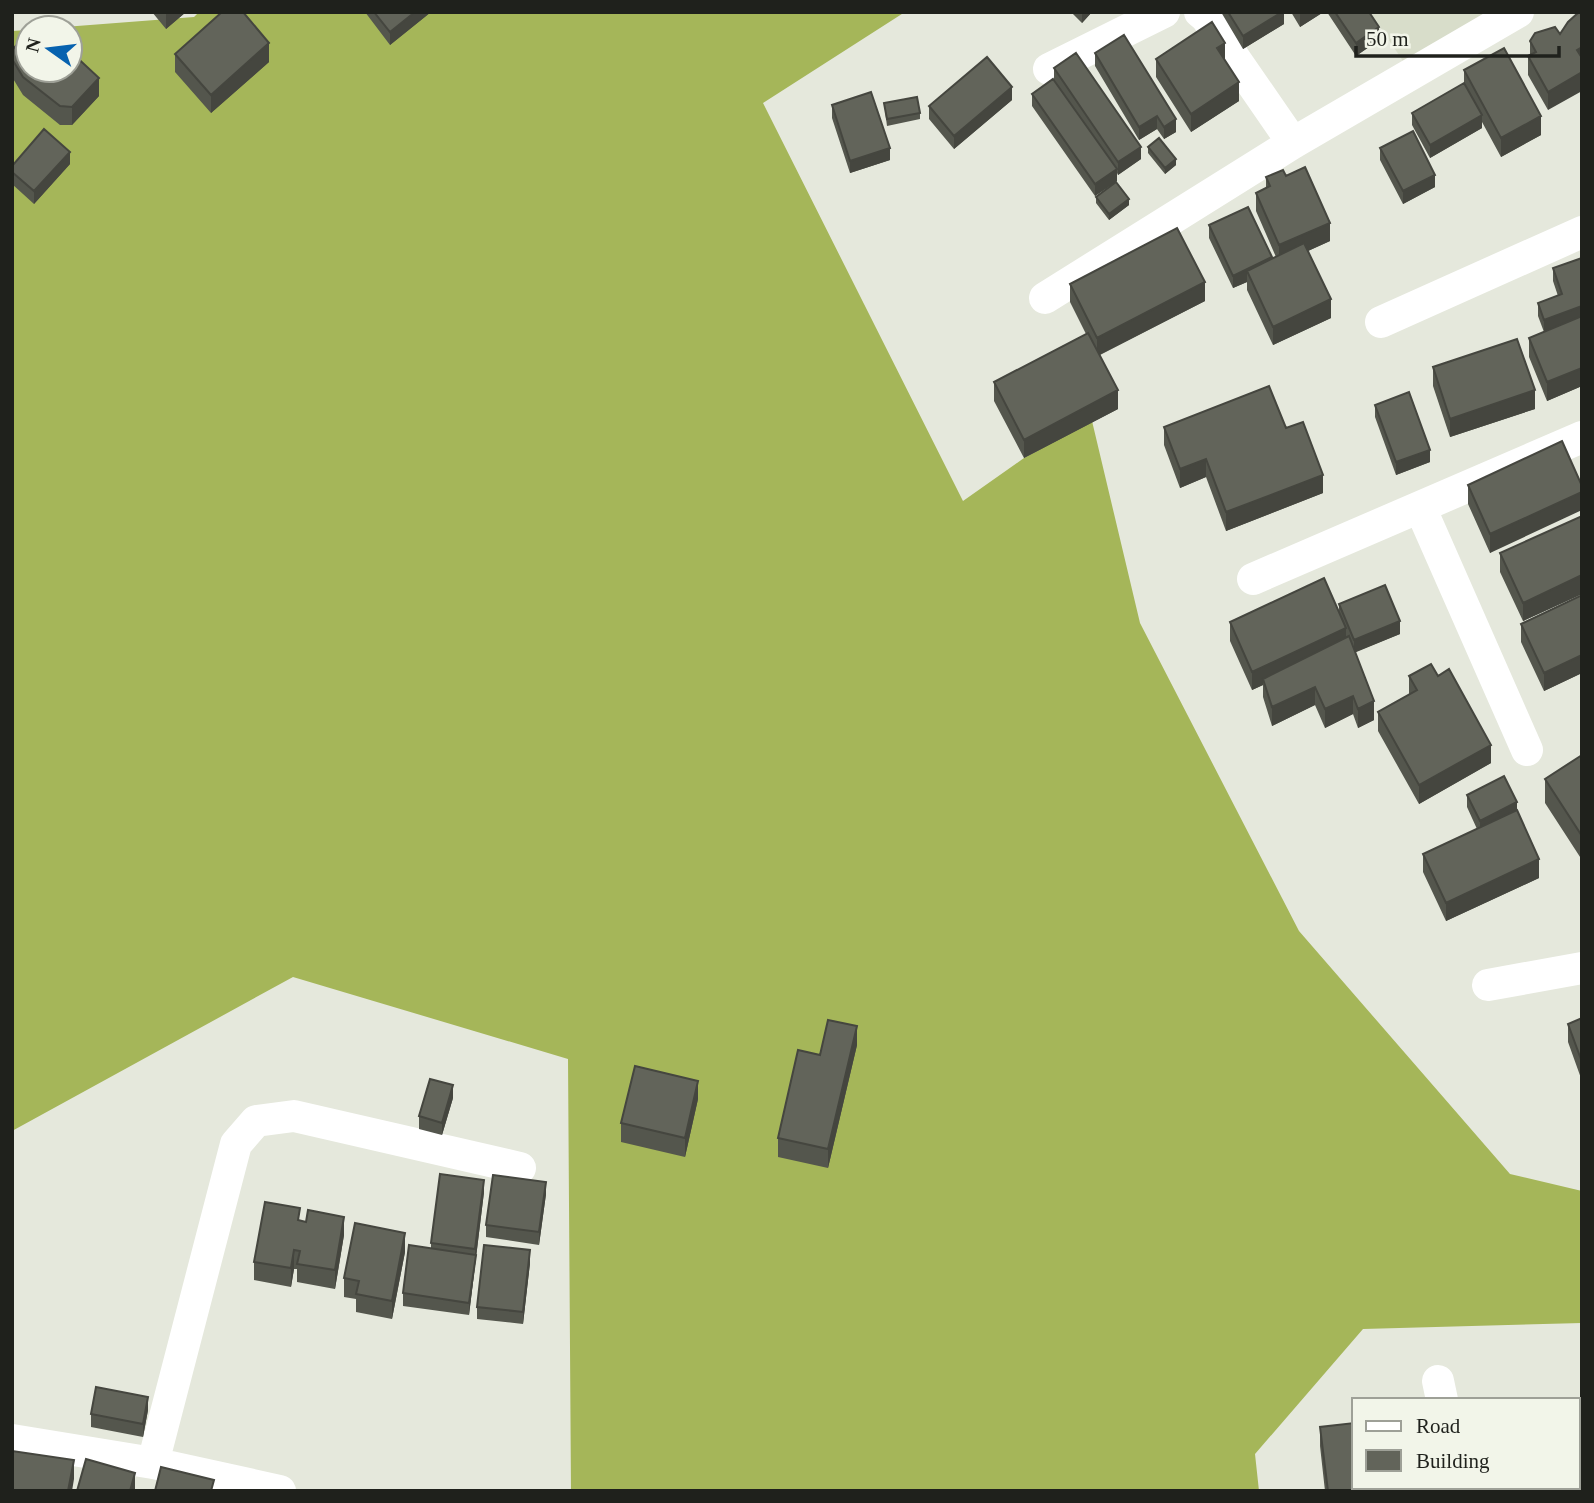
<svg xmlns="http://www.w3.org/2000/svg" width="1594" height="1503" font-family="'Times New Roman',serif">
<rect width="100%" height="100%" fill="#e5e8dc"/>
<!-- built -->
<path fill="#d8ddca" d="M1370 12H1489L1403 61Z"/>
<!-- forest -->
<path fill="#a5b659" d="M199 12H905L763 103 963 501 1024 458 1092 421 1140 623 1299 931 1510 1174 1582 1191V1323L1363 1329 1255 1454 1259 1491H571L568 1059 293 977 12 1131V31L28 30V70H70V28H51L194 17Z"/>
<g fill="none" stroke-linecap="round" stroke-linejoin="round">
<!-- minor -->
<path stroke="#fff" stroke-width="32" d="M1200 12 1206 17 1293 143
M1049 69 1164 12
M1045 298 1293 143 1518 12
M1381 322 1582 232
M1420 507 1527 750
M1253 579 1582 437
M1488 985 1582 968
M1438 1381 1442 1400
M12 1440 153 1463 280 1491
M153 1463 236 1144 256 1121 294 1116 520 1168
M1459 1487 1460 1491"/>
</g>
<!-- wall -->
<path fill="#54564d" d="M152 12H186L166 29Z
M365 12H431L390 45Z
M1071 12H1092L1082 23Z
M1221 12H1284V24L1243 49Z
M1291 12H1322V13L1300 27Z
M1327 12H1369L1379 40 1356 56Z
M1555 27 1548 110 1528 75V56L1530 55V41Z
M12 50 99 96 72 125H60L23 95 12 77Z
M1095 53 1176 132 1164 139 1157 129 1139 140 1095 66Z
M175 54 269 62 211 113 175 72Z
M1156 59 1225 61 1239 101 1191 132 1156 77Z
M1054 68 1141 159 1118 175 1117 173 1116 182 1129 205 1109 220 1096 203V197L1114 183 1095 196 1032 106V94L1054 80Z
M1464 70 1541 135 1501 157 1482 122V128L1430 158 1412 125V113L1464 83Z
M1012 100 954 149 929 119V106Z
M884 103 920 113V119L887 126Z
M832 105 890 160 850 173 832 118Z
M1148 147 1176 165 1165 174 1148 153Z
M1380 148 1435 187 1403 204 1380 160Z
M70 164 34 204 12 184V166Z
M1266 177 1330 241 1308 251 1331 318 1273 345 1247 290V282L1233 288 1209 238V225L1272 259 1276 257 1256 211V193L1266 188Z
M1582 258V386L1547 401 1529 357V338L1544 332 1538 316V303L1558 296 1553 281V268Z
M1070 284 1205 301 1100 355 1118 409 1024 458 994 401V382L1086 334 1070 302Z
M1433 367 1535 409 1450 437 1433 386Z
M1375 405 1430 462 1396 475 1375 417Z
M1164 427 1286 428 1323 493 1226 531 1206 477 1180 488 1164 445Z
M1468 485 1582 486 1490 553 1468 504Z
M1582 516V594L1523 621 1500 572V553Z
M1582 595V673L1544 691 1521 642V624Z
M1339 604 1400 634 1355 652 1374 720 1358 728 1353 714 1325 728 1315 705 1272 726 1263 697V685L1252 690 1230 641V622L1339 613Z
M1409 676H1438L1491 763 1419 804 1378 731V712L1409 695Z
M1582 755V860L1545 803V779Z
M1467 795 1517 810 1539 878 1446 921 1423 872V854L1477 829 1467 807Z
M1582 1018V1081L1568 1042V1024Z
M857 1045 828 1168 778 1157V1138L820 1055Z
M453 1098 442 1135 419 1129V1116Z
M698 1099 685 1157 621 1142V1123Z
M484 1192 469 1315 403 1306V1293L431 1248V1243Z
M546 1194 539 1245 486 1237V1225Z
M300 1221 344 1235 335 1289 297 1282V1269H294L291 1287 254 1280V1262Z
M405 1252 392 1319 356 1312V1299L344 1297V1278Z
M530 1263 523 1324 477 1319V1307Z
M148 1410 143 1437 91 1427V1414Z
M1320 1427 1354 1487H1417V1491H1325L1320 1446Z"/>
<!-- shaded-wall -->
<path fill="#45463f" d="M166 12H186L166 29Z
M415 12H431L390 45V32Z
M1082 12H1092L1082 23Z
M1282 12H1284V24L1243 49V36Z
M1303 12H1322V13L1300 27V14Z
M1379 27V40L1356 56V43Z
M269 43V62L211 113V95Z
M1225 43V61L1217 48Z
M1582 47V66L1577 50Z
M1582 72V91L1548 110V92Z
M99 78V96L72 125V107Z
M1239 82V101L1191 132V114Z
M1012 87V100L954 149V136Z
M1482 115V128L1430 158V145Z
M1157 116V129L1139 140V127Z
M1541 116V135L1501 157V138Z
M1176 119V132L1164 139V127Z
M1141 147V159L1118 175V162Z
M890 148V160L850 173V161Z
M70 152V164L34 204V191Z
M1176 159V165L1165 174V168Z
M1117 169V181L1095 196V184Z
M1435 175V187L1403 204V191Z
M1129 199V205L1109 220V214Z
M1330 223V241L1279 264V245Z
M1272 257V270L1247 271V282L1233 288V276Z
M1205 282V301L1097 356V338Z
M1331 299V318L1273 345V327Z
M1582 306V318L1544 332V320Z
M1582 368V386L1547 401V382Z
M1118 390V409L1024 458V440Z
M1535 390V409L1450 437V419Z
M1430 450V462L1396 475V462Z
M1206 459V477L1180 488V469Z
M1323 475V493L1226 531V512Z
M1582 492V510L1490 553V534Z
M1582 575V594L1523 621V603Z
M1400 621V634L1354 653V640Z
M1346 628V646L1263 679V685L1252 690V672Z
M1582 655V673L1544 691V673Z
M1315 687V705L1272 726V707Z
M1353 696V714L1325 728V709Z
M1374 701V720L1358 728V709Z
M1491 745V763L1419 804V785Z
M1517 802V814L1480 833V821Z
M1539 859V878L1446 921V903Z
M857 1026V1045L828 1168V1149Z
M698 1081V1099L685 1157V1138Z
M453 1085V1098L442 1135V1123Z
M484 1180V1192L469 1315V1303Z
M546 1182V1194L539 1245V1232Z
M344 1217V1235L335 1289V1270Z
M405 1233V1252L392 1319V1301Z
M294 1250V1269L291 1287V1268Z
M530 1250V1263L523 1324V1312Z
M148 1397V1410L143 1437V1424Z
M1582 1420V1438L1578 1464V1445Z
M74 1460V1479L72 1491H68Z
M135 1473V1491H130Z"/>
<!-- building -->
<path fill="#62645a" stroke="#45463f" stroke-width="2" d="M222 12H243L269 43 211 95 175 54Z
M374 12H415L390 32Z
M1228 12H1282L1243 36Z
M1335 12H1369L1379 27 1356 43Z
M1579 12H1582V47L1577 50 1582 58V72L1548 92 1528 56 1536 52 1530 41 1535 33 1555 27 1560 34 1568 22Z
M39 21 46 28H32Z
M1212 22 1225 43 1217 48 1239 82 1191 114 1156 59Z
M28 33V70H70V51L99 78 72 107 60 106 23 77 12 59V50Z
M1124 35 1176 119 1164 127 1157 116 1139 127 1095 53Z
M1504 48 1541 116 1501 138 1464 70Z
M1076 53 1141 147 1118 162 1054 68Z
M987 57 1012 87 954 136 929 106Z
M1053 79 1117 169 1095 184 1032 94Z
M1464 83 1482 115 1430 145 1412 113Z
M871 92 890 148 850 161 832 105Z
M917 97 920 113 887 119 884 103Z
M44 129 70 152 34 191 12 172V166Z
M1413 131 1435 175 1403 191 1380 148Z
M1159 138 1176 159 1165 168 1148 147Z
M1305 167 1330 223 1279 245 1256 193 1270 186 1266 177 1283 170 1286 176Z
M1116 182 1129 199 1109 214 1096 197Z
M1248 207 1272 257 1233 276 1209 225Z
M1177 228 1205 282 1097 338 1070 284Z
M1304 243 1331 299 1273 327 1247 271Z
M1582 258V306L1544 320 1538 303 1562 294 1553 268Z
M1582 316V368L1547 382 1529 338Z
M1088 333 1118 390 1024 440 994 382Z
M1517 339 1535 390 1450 419 1433 367Z
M1269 386 1286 428 1303 422 1323 475 1226 512 1206 459 1180 469 1164 427Z
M1409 392 1430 450 1396 462 1375 405Z
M1562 441 1582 486V492L1490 534 1468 485Z
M1582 516V575L1523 603 1500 553Z
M1324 578 1346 628 1252 672 1230 622Z
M1385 585 1400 621 1354 640 1339 604Z
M1582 595V655L1544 673 1521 624Z
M1349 636 1374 701 1358 709 1353 696 1325 709 1315 687 1272 707 1263 679Z
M1431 664 1438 676 1449 669 1491 745 1419 785 1378 712 1417 690 1409 676Z
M1582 755V836L1545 779Z
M1504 776 1517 802 1480 821 1467 795Z
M1517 810 1539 859 1446 903 1423 854Z
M1582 1018V1062L1568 1024Z
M828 1020 857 1026 828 1149 778 1138 798 1050 820 1055Z
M635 1066 698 1081 685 1138 621 1123Z
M430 1079 453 1085 442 1123 419 1116Z
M440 1174 484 1180 475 1249 431 1243Z
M493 1175 546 1182 539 1232 486 1225Z
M265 1202 300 1208 298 1220 306 1222 308 1210 344 1217 335 1270 297 1264 300 1251 294 1250 291 1268 254 1262Z
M355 1223 405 1233 392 1301 356 1294 359 1281 344 1278Z
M409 1245 476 1255 469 1303 403 1293Z
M484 1245 530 1250 523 1312 477 1307Z
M96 1387 148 1397 143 1424 91 1414Z
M1578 1419 1582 1420 1578 1445Z
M1354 1423V1487H1396L1369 1491H1328L1320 1427Z
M12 1451 74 1460 68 1491H12Z
M86 1459 135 1473 130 1491H77Z
M161 1467 214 1480 211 1491H155Z
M1582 1484V1491H1551L1568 1487H1578V1485Z"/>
<!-- border -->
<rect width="1594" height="1503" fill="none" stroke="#1f211c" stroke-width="28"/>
<!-- legend -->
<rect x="1352" y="1398" width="228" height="91" fill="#f2f5e9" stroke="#9ea097" stroke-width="2"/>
<rect x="1366" y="1421" width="35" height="10" fill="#ffffff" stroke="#9ea097" stroke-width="2"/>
<text x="1416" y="1433" font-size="21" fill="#1f211c">Road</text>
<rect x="1366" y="1450" width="35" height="21" fill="#62645a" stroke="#9ea097" stroke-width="2"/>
<text x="1416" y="1468" font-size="21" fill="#1f211c">Building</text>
<!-- north arrow -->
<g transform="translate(49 49) rotate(284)"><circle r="33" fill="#f2f5e9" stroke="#9ea097" stroke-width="2"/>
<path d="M0-5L12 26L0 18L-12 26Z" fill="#0762af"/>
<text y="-10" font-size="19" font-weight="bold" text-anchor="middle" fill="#1f211c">N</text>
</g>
<!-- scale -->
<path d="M1356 46v10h203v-10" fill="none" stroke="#1f211c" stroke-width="3.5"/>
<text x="1366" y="46" font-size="21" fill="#1f211c" stroke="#f2f5e9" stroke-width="5" paint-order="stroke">50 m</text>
</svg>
